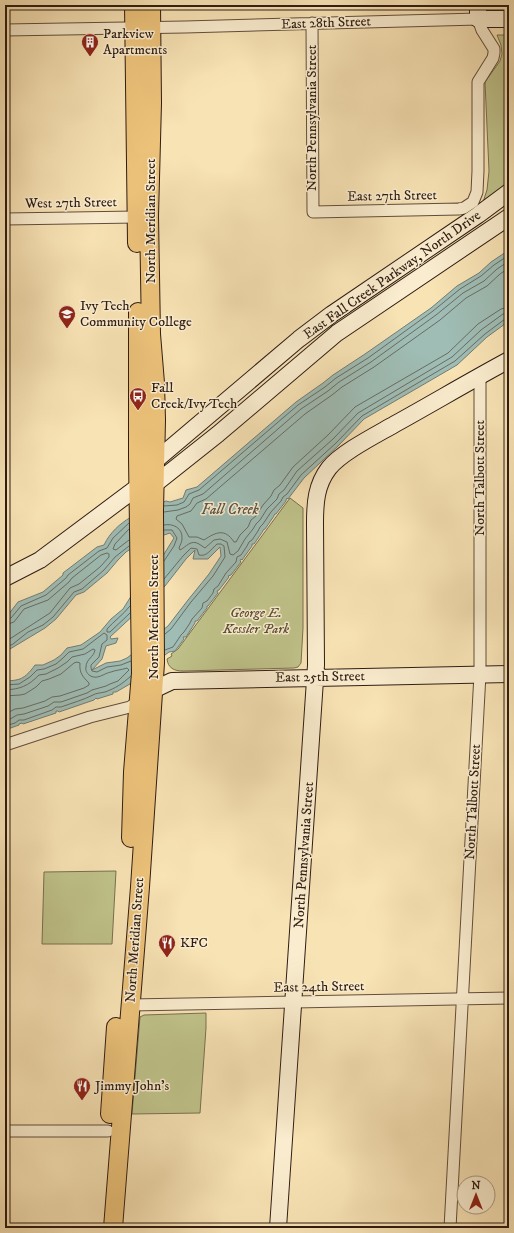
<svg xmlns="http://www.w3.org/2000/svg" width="514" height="1233" font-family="'IM FELL DW Pica',serif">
<rect width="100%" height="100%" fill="#f8e3b5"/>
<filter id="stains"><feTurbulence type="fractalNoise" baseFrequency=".005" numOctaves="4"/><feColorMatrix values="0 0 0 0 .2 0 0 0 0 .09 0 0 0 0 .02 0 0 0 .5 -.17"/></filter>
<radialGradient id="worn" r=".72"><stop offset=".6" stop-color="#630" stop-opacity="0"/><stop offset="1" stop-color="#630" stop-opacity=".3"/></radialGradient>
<!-- green -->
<path fill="#c0c38b" stroke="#78704f" d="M497 35H509V182L483 202 487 190 489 171 485 82 500 61 502 54 501 45Z
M290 498 303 508V628L301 663 298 667 294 668 183 671C174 671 168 668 167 659L172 656 171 654 178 649Z
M116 871 112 944H42L44 872Z
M206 1013V1028L200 1113 132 1114 140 1017 144 1015Z"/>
<!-- water -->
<path fill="#9fbdb5" stroke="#727d74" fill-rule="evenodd" d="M509 250V321L487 337 457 365 364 419 339 445 304 478 288 499 287 498 286 500V501L276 514H275L274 515V516L265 529 263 530V531L254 544H252V546L242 560 241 559 240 561 241 562 231 575 228 576 229 577 219 590 217 591 218 593 208 606H207V608L197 621H195V623L186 637H183L184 639 175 651 169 652 133 679 130 684 116 692H113V694L97 699 96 698 94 700 59 712 58 711H56V713L23 724 22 723 19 724V725L5 730V682C9 680 12 681 16 680 24 679 30 672 35 665H43L54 660 61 655 67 648 81 645 100 632 111 619 123 609 140 582 156 567 174 538 170 533 140 543 126 552 118 560 107 573 84 592 76 595 56 619 45 628 5 652V617L8 615 18 602 43 592 63 575V573L97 547 104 545C116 520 142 511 166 501L170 502 183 498 186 490 197 487 296 402 323 383 333 375 365 354 431 308 457 286 479 273 491 262ZM220 547 221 556 209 574 188 600 168 626 127 658 120 661 106 663 92 670 102 659 106 646 116 643 118 638 111 639 110 637 165 586 186 559 195 550 193 559H208Z"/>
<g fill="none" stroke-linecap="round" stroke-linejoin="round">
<!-- shore -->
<path stroke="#676c64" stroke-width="1" d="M509 268 500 274 487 286 466 298 440 320 374 367 342 387 332 395 305 414 206 499 197 503 191 511 177 516 176 519 182 524 189 537H197L204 540C216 532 225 528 234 542H236L240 535 248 527 251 520 256 516 263 505 271 496 274 490 280 485 293 467 328 435 355 407 448 353 478 324 501 309 509 307
M164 506 177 505 184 502 189 494 199 490 298 405 325 387 336 378 368 358 433 311 460 289 481 276 494 265 509 255
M164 512 178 510 186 507 190 504 193 498 203 494 301 409 328 391 339 382 371 362 436 315 463 293 484 281 497 269 509 261
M164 525C173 523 183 528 182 539 182 542 180 545 179 548L180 550C186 547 191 539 199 544 201 545 203 547 205 548L214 540 220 539 227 542 230 554 233 555 238 551 245 539 253 529 256 524 260 520 267 509 277 499 279 494 284 490 297 471 333 439 358 413 452 357 481 330 503 314 509 313
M129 529 115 544 113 549 116 550 129 540
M164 530H172L177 538 174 546 164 561
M164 579 183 556 191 548 197 549 199 555C207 557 211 549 217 544H221L224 546 225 557 213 576 191 602 171 629 165 634
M130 606C123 615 114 621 107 629V632H110L130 613
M5 620 11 618 21 606 46 595 66 578 68 575 99 551 107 548 113 538 129 523
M5 625 14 622 24 609 48 600 69 582 72 578 101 555 107 553 109 554V557L100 567 79 584 70 588 50 613 5 642
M5 648 13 644 28 632 43 625 53 617 74 592 82 589 104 570 115 557 129 546
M165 650 173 647 181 635 184 632 190 623 192 619 202 608 203 603 207 601 213 593 214 589 218 586 226 573 236 562 237 557 241 555 247 546 249 542 252 540 258 531 260 527 263 524 271 512 281 501 283 497 287 494 301 475 336 443 362 416 455 361 485 334 505 319 509 318
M5 685 19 684 30 677 37 670 44 669 56 664 63 658 69 652 83 649 104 633 107 635V640L102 644 99 657 91 665V668L92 671 97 672 107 667 121 665 131 661
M5 690C21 689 28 686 39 675L46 674 58 668 67 662 72 657 85 654 93 649 95 650C94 657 86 659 86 667 85 670 87 673 89 675 97 681 104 673 111 672 116 670 121 670 127 668L129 670 118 681 110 684 106 686 92 690 87 693 61 702H54L48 706 24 714 17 715 12 718 5 721
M5 696 20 695 25 694 36 687 42 681 49 679 61 674 74 663 77 662 80 663C79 673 83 677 89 683V685L84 688 60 696 52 697 45 701 23 708 15 709 5 714
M5 726 15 723 19 720H24L52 710 56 707H61C72 703 83 700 93 695 96 693 101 693 105 692 116 688 122 684 131 676"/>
<!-- street casing -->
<g stroke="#614e3c" stroke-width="13">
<path id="street" d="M5 30 185 27 478 19 482 30 494 49V53L493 58 478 82V171L477 192 473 202 464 208 459 209 313 212 312 23
M5 219 137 217
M5 745 90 717 130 707 138 702
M130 1005 509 998
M5 1131H108
M450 1228 480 674V376"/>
</g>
<!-- secondary casing -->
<g stroke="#2f1c13" stroke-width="18">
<path id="secondary" d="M478 5V19H509
M144 485 155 484 218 434 337 333 509 217
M5 578 40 560 139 486 155 461 299 339 332 314 478 215 509 192
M145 697 153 690 172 681 509 674
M278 1228 316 665 315 523C315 503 316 485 329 468 342 452 376 435 395 424 433 403 470 381 509 360"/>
</g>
<!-- primary casing -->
<g stroke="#2f1c13" stroke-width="20">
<path id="primary" d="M134 5 137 243
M131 838 133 772 141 673 138 457V312
M110 1114 116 1027
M113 1228 140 887 155 663 154 511 156 420 155 383 151 334 149 216 152 103 151 5"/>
</g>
<!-- street -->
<use href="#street" stroke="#faedcf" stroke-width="11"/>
<!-- secondary -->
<use href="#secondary" stroke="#faedcf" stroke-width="16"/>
<!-- primary -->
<use href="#primary" stroke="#ecc27a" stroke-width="18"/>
</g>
<!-- icons -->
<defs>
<g id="building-pin" transform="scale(0.9)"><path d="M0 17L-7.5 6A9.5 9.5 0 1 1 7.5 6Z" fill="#8f2418" stroke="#faedcf"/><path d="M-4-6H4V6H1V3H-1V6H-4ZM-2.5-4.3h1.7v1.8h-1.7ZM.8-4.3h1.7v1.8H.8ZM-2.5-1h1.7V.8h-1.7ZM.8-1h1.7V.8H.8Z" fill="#fff"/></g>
<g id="university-pin" transform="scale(0.9)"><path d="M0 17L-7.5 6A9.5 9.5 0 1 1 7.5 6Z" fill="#8f2418" stroke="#faedcf"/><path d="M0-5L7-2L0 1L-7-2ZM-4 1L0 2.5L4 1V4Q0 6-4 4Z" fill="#fff"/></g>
<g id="bus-pin" transform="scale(0.9)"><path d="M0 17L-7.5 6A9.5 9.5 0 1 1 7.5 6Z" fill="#8f2418" stroke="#faedcf"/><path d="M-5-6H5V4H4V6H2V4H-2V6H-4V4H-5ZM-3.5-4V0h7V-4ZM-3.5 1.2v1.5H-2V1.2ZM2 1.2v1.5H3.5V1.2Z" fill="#fff"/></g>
<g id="restaurant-pin" transform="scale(0.9)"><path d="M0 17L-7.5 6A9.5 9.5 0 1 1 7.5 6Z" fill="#8f2418" stroke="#faedcf"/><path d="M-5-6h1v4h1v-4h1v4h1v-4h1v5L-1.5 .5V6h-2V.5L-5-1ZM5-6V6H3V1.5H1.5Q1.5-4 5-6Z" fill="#fff"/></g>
</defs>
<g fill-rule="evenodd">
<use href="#building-pin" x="90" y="42"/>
<use href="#university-pin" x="67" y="314"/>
<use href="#bus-pin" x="138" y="396"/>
<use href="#restaurant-pin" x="167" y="943"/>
<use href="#restaurant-pin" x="82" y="1086"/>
</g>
<g text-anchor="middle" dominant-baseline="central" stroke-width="3" stroke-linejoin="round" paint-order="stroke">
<!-- street labels -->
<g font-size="14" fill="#2f1c13" stroke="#faedcf">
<text transform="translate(326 23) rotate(-2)">East 28th Street</text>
<text transform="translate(312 118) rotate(-90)">North Pennsylvania Street</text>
<text transform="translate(392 196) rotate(-1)">East 27th Street</text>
<text transform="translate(71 203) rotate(-1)">West 27th Street</text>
<text transform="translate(151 221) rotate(-90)">North Meridian Street</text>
<text transform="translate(392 275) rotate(-35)">East Fall Creek Parkway, North Drive</text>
<text transform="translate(480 478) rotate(-90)">North Talbott Street</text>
<text transform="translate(154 617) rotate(-90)">North Meridian Street</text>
<text transform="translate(320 677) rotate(-1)">East 25th Street</text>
<text transform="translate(473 802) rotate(-87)">North Talbott Street</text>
<text transform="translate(304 855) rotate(-86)">North Pennsylvania Street</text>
<text transform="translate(135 940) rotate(-86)">North Meridian Street</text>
<text transform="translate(319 987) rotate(-1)">East 24th Street</text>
</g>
<!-- poi labels -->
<g font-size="14" fill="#2f1c13" stroke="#faedcf" text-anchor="start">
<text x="103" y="34">Parkview<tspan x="103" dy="16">Apartments</tspan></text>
<text x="80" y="306">Ivy Tech<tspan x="80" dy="16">Community College</tspan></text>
<text x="151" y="388">Fall<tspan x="151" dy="16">Creek/Ivy Tech</tspan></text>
<text x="180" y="943">KFC</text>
<text x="95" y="1086">Jimmy John's</text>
</g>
<!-- park labels -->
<g font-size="14" font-style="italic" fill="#5a4e37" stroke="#faedcf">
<text x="256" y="613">George E.<tspan x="256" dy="16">Kessler Park</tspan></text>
</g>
<!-- water labels -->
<g font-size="15" font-style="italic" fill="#56544c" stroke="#faedcf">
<text x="230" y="509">Fall Creek</text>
</g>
</g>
<!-- margin -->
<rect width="514" height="1233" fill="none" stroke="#f8e3b5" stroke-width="20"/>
<rect x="6" y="6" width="502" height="1221" fill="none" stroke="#2f1c13" stroke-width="2"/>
<rect x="10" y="10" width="494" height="1213" fill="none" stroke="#2f1c13"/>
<!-- north arrow -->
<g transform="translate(476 1195)"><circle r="19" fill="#faedcf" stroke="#a99984"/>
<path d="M0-3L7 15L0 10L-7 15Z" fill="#8f2418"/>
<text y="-6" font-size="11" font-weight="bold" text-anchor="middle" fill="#2f1c13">N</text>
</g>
<rect width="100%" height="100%" filter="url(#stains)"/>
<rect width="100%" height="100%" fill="url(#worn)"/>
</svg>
